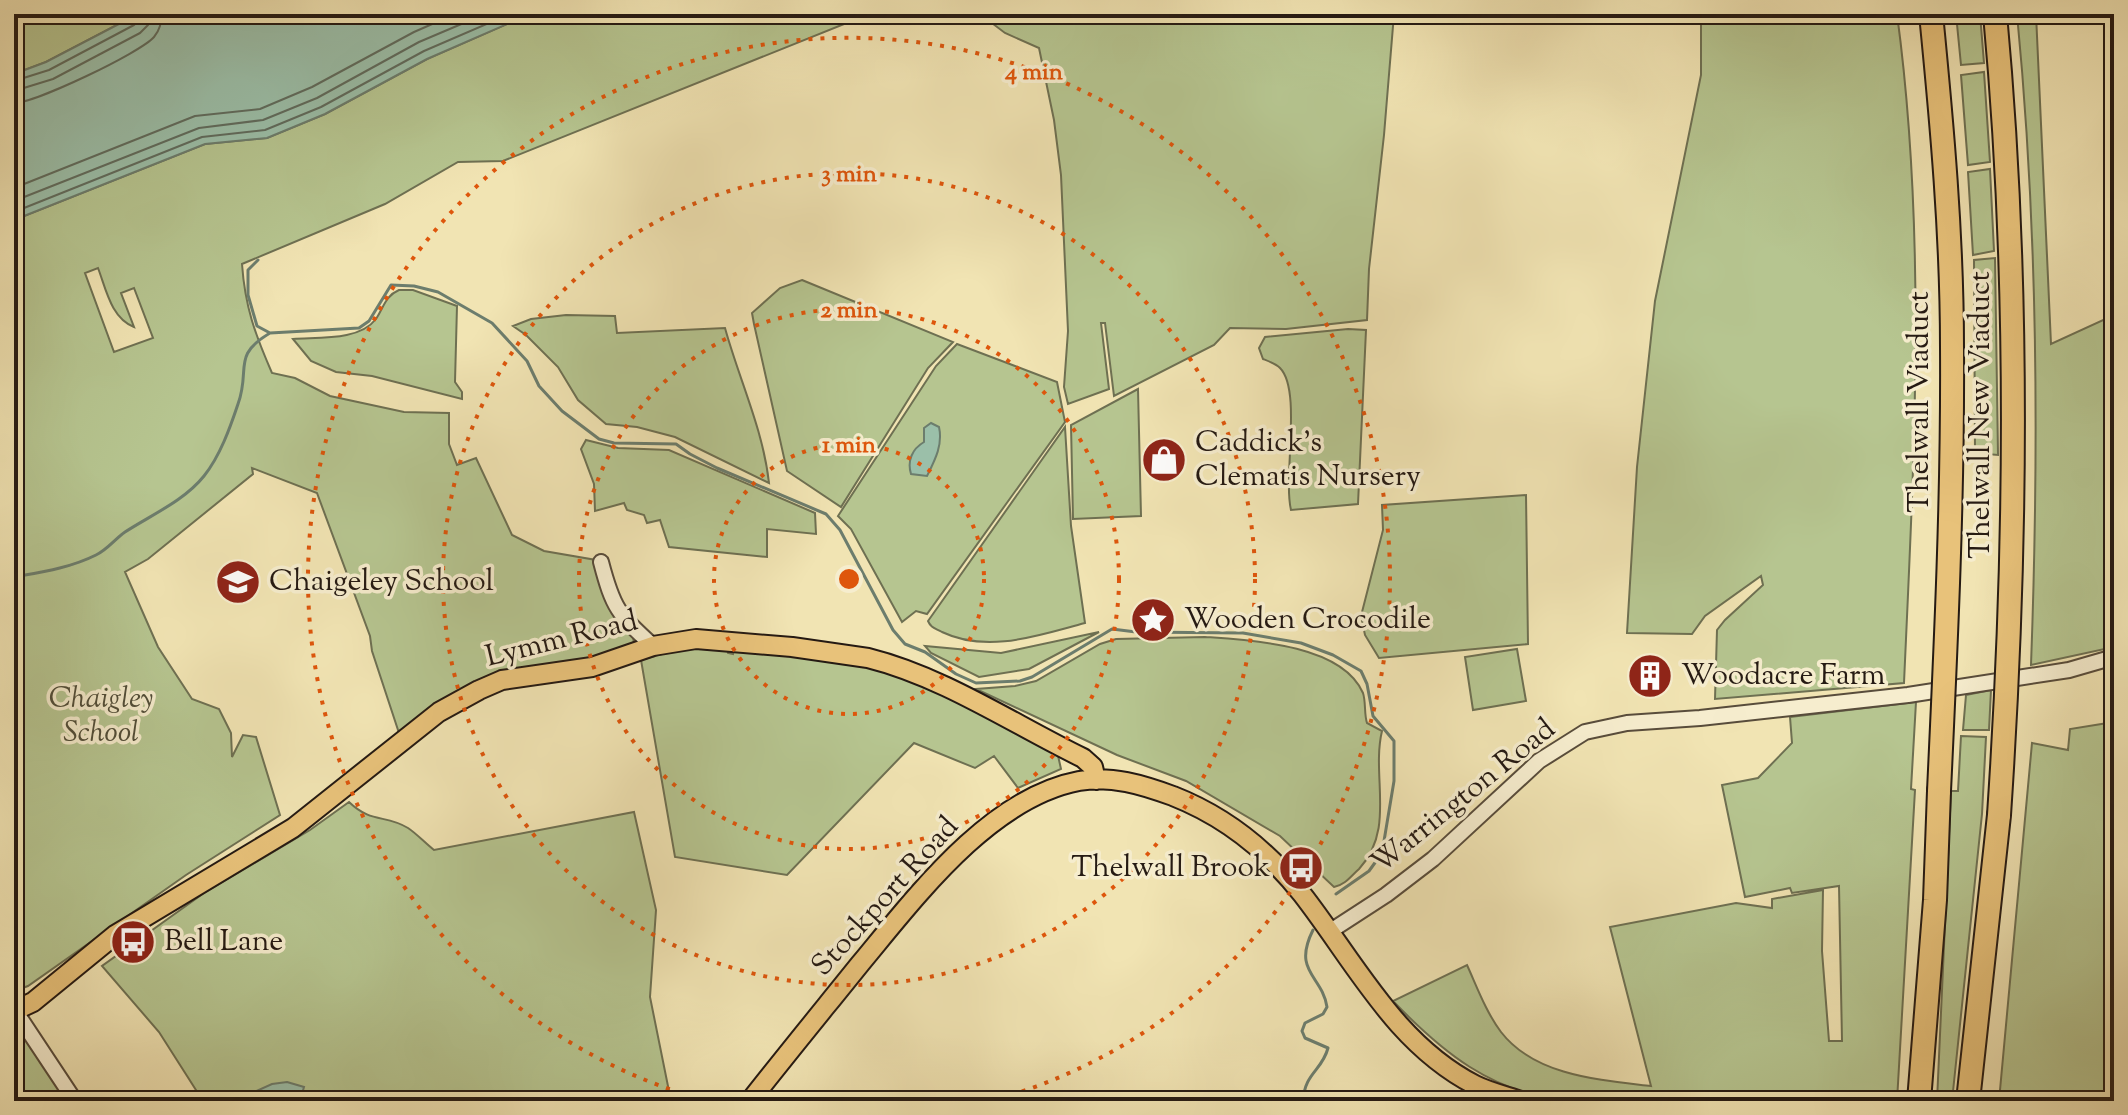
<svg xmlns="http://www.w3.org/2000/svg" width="2128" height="1115" font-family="'Sorts Mill Goudy',serif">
<rect width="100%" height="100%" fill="#f1e4b3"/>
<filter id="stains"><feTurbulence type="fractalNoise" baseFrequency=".0025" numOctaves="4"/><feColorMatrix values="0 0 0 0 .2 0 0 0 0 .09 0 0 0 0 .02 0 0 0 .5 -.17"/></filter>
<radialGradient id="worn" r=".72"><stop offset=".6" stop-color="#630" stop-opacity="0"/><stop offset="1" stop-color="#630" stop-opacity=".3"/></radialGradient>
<!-- green -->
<path fill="#b6c590" stroke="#6e7052" stroke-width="2" fill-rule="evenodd" d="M14 14H138L46 62 14 74Z
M530 14H869L503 161 458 162 385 204 242 264C245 307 255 334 272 373L295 378 330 396 404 412 449 413V444L457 465 476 458 512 535 544 551 596 560 633 634 634 646 590 659 499 672 399 733 372 651 370 636 317 493 252 468 253 474 148 559 125 572 158 647 192 699 219 709 231 733 232 757 243 735 256 737 280 815 186 875 28 986 14 991V220L205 144 267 138 325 114 427 59ZM98 268C106 289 111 318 134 327L121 293 134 288 153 338 114 352 85 273Z
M980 14H1394L1384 135 1369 269 1367 320 1286 329 1230 328 1214 345 1114 396 1105 323H1101L1109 389 1068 404 1064 387 1068 331 1061 175 1054 120 1039 48 1005 33Z
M1706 14H1897C1927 236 1914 460 1904 683L1715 699 1717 630 1725 620 1763 585 1761 576 1705 616 1692 634 1627 633 1637 467 1655 301 1701 75V15Z
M1956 14H1980L1984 63 1961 65Z
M2017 14H2036L2051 344 2114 315V647L2031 665C2039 447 2038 231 2017 14Z
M1984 72 1990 162 1968 165 1961 75Z
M1990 169 1994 251 1973 255 1968 172Z
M1995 258 1998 455 1975 453 1974 260Z
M802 280 953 342 928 368 841 507 787 471 754 324 752 313 780 288Z
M399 290H413L457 306 455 382 462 392V399L372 376 336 372 311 361 293 339C319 337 359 341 376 319 384 307 385 296 399 290Z
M566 315 615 316 617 333 725 328C739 379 763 429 769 483L675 437 637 427 606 424 578 400 558 367 526 335 513 326 531 319Z
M1348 329 1366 330 1358 504 1291 510C1283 477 1302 390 1280 368 1276 364 1268 361 1263 359L1259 348 1265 337Z
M957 344 1057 382 1065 422 927 614 916 611 902 622 851 529 838 516 936 366Z
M1138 389 1141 516 1073 519 1071 425Z
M1065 427 1071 526 1085 623C1039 635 988 654 942 632 935 628 931 628 928 621Z
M586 440 618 448 669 450 815 513 816 534 767 529V557L669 547 660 520 647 523 644 515 627 510 624 503 595 511 594 484 581 449Z
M1526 495 1528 644 1379 658 1365 635 1361 616 1383 530 1382 505Z
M1099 632 1029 669 979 677 931 653 925 646 1001 653Z
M1205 637C1250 640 1342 644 1363 693 1366 702 1364 714 1367 723L1382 731C1371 777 1396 829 1359 869 1351 876 1345 885 1334 887L1280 836 1186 781 1117 755 976 689 1015 686 1036 681 1100 644 1116 639Z
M697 647 727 648 728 653 733 654 734 649 805 656 886 669 926 685 1057 751 1061 769 1018 788 994 756 975 768 914 743 787 875 675 857 641 660 669 652Z
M1517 649 1526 701 1473 710 1465 657Z
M1991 690 1989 730H1963L1966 695Z
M1916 702 1911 789 1915 790 1897 1101H1564C1490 1091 1443 1053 1393 1001L1467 965C1477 987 1486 1012 1501 1032 1535 1076 1600 1080 1651 1086L1610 927 1736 903 1772 908V899L1823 890 1822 951 1829 1041H1842L1839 886 1792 893 1790 888 1745 897 1722 785 1758 778 1792 743 1790 717Z
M2114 722V1101H1999L2032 743 2068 750 2070 729Z
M1961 736 1986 737 1982 814 1952 1101H1937L1951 791H1958Z
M349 802C372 824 385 814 408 828 417 834 425 843 434 850L634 812 656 910 650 997 671 1101H203L159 1032 102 966 204 893 310 830Z
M14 1017 74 1101H14Z"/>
<!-- water -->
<path fill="#9bbfa9" stroke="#6c7d6d" stroke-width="2" d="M138 14H530L427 59 325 114 267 138 205 144 14 220V74L46 62Z
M931 423 939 427C943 445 935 460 927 476L911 474C907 461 912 449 924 442V428Z
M287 1082 304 1087 300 1101H234L272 1084Z"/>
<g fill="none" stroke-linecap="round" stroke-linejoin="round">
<!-- shore -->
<path stroke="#606c5e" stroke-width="2" d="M14 81 49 70 134 25 139 20V14
M14 91 53 79 140 33 148 25 150 14
M14 103C35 103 140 53 154 37 160 30 161 23 162 14
M14 188 195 116 260 109 312 87 414 32 455 14
M14 201 199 128 263 120 317 98 419 42 485 14
M14 212 202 137 265 130 321 107 424 51 510 14"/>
<!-- stream -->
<path stroke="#6c7d6d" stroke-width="3" d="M258 260 248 270V295L257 326 270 333 359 328 369 321 391 285 414 286 438 292 492 323 527 361 539 386 562 411 599 439 614 443 676 444 690 454 717 468 826 514 840 530 893 630 905 644 925 652 956 674 976 683 1020 681 1032 677 1112 629 1136 632 1243 633 1301 643 1333 655 1361 671 1367 684 1373 716 1394 741V781L1382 853 1369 871 1336 894
M14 577C42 572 70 568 96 555 107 550 115 539 125 532 151 515 184 501 204 476 220 456 230 428 238 404 251 369 231 356 270 333
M1303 1101C1305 1072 1322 1071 1328 1048L1305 1038 1302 1031 1305 1023 1323 1014 1327 1007C1322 975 1292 972 1313 930"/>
<!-- minor casing -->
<g stroke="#584c3b" stroke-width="18">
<path id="minor" d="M601 562C613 608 618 614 653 646
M1329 932 1386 895 1433 859 1539 761 1585 732 1627 723 1700 718 1908 695 2069 670 2114 657
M16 1012 75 1101"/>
</g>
<!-- major casing -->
<g stroke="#251a13" stroke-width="22">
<path id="major" d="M14 1011 33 1002 115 935 293 828 439 712 479 690 502 680 592 667 653 646 696 639 792 647 868 658C944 677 1013 724 1083 758L1093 767 1096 780
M750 1101C786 1055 823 1010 860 964 915 898 989 798 1079 781 1111 775 1143 785 1173 796 1224 816 1268 851 1302 894 1355 962 1395 1044 1475 1085 1489 1092 1506 1096 1521 1101"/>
</g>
<!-- highway casing -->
<g stroke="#251a13" stroke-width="26">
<path id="highway" d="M1919 1101 1935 900 1939 791
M1968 1101 1999 815"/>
</g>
<!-- minor -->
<use href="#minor" stroke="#f6edce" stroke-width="14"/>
<!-- major -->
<use href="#major" stroke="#e8c27a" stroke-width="18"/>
<!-- highway -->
<use href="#highway" stroke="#e8c27a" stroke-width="22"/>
<!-- highway-bridge casing -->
<g stroke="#251a13" stroke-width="26" stroke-linecap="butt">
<path id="highway-bridge" d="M1931 14C1942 125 1952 236 1952 347 1953 495 1946 643 1939 791
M1995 14C2020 281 2017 548 1999 815"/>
</g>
<!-- highway-bridge -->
<use href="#highway-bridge" stroke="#e8c27a" stroke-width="22"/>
</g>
<!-- distance rings -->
<g fill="none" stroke="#de560c" stroke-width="4" stroke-dasharray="4 8">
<circle cx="849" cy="579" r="135"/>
<circle cx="849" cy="579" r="270"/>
<circle cx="849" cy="579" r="406"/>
<path d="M704 1100A541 541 0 1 1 994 1100"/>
</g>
<!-- icons -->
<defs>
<g id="shop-disc" transform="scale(2.3)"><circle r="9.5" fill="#8f2418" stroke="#f6edce"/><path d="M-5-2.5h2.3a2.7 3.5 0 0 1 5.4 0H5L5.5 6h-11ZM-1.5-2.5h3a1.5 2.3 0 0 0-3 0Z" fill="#fff"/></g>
<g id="school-disc" transform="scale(2.3)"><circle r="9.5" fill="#8f2418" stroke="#f6edce"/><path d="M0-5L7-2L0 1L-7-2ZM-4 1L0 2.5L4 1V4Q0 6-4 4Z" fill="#fff"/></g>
<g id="sight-disc" transform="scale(2.3)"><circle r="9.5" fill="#8f2418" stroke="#f6edce"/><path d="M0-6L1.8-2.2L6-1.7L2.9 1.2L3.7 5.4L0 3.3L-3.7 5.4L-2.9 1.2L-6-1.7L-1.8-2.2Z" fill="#fff"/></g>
<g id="building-disc" transform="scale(2.3)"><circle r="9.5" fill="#8f2418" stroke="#f6edce"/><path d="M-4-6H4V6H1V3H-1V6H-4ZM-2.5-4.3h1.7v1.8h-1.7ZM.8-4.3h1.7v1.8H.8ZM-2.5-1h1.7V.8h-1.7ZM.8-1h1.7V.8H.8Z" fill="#fff"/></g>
<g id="bus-disc" transform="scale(2.3)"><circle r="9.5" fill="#8f2418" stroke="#f6edce"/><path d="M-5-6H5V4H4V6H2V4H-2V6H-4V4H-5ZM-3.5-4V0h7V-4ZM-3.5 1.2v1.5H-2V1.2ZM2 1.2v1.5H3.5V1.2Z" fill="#fff"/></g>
</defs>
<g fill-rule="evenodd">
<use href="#shop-disc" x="1164" y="460"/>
<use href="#school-disc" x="238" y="582"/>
<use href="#sight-disc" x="1153" y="620"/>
<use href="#building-disc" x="1650" y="676"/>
<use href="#bus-disc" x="1301" y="868"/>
<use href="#bus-disc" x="133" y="942"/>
</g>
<g text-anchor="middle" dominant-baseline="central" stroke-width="7" stroke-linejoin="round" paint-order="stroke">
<!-- street labels -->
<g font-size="30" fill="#251a13" stroke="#f6edce">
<text transform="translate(1920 402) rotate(-90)">Thelwall Viaduct</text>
<text transform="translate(1981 415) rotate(-90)">Thelwall New Viaduct</text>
<text transform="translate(562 640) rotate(-14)">Lymm Road</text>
<text transform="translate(1464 797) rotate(-39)">Warrington Road</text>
<text transform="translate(886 897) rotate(-48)">Stockport Road</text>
</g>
<!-- poi labels -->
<g font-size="30" fill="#251a13" stroke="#f6edce" text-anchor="start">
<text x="1195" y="443">Caddick's<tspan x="1195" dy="34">Clematis Nursery</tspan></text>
<text x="269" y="582">Chaigeley School</text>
<text x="1184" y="620">Wooden Crocodile</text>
<text x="1681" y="676">Woodacre Farm</text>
<text x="1270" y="868" text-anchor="end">Thelwall Brook</text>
<text x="164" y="942">Bell Lane</text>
</g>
<!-- park labels -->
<g font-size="30" font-style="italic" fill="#504d38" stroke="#f6edce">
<text x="101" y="699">Chaigley<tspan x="101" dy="34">School</tspan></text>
</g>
</g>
<circle cx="849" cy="579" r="12" fill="#de560c" stroke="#f6edce" stroke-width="4"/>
<g font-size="24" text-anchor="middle" font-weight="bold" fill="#de560c" stroke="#f6edce" stroke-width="7" stroke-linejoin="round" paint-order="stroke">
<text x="1034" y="79">4 min</text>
<text x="849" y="181">3 min</text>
<text x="849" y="317">2 min</text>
<text x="849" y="452">1 min</text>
</g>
<!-- margin -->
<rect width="2128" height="1115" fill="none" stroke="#f1e4b3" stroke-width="48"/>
<rect x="16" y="16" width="2096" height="1083" fill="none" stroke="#251a13" stroke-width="4"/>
<rect x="24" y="24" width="2080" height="1067" fill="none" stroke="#251a13" stroke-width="2"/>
<rect width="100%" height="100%" filter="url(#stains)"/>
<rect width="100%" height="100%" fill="url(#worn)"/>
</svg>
